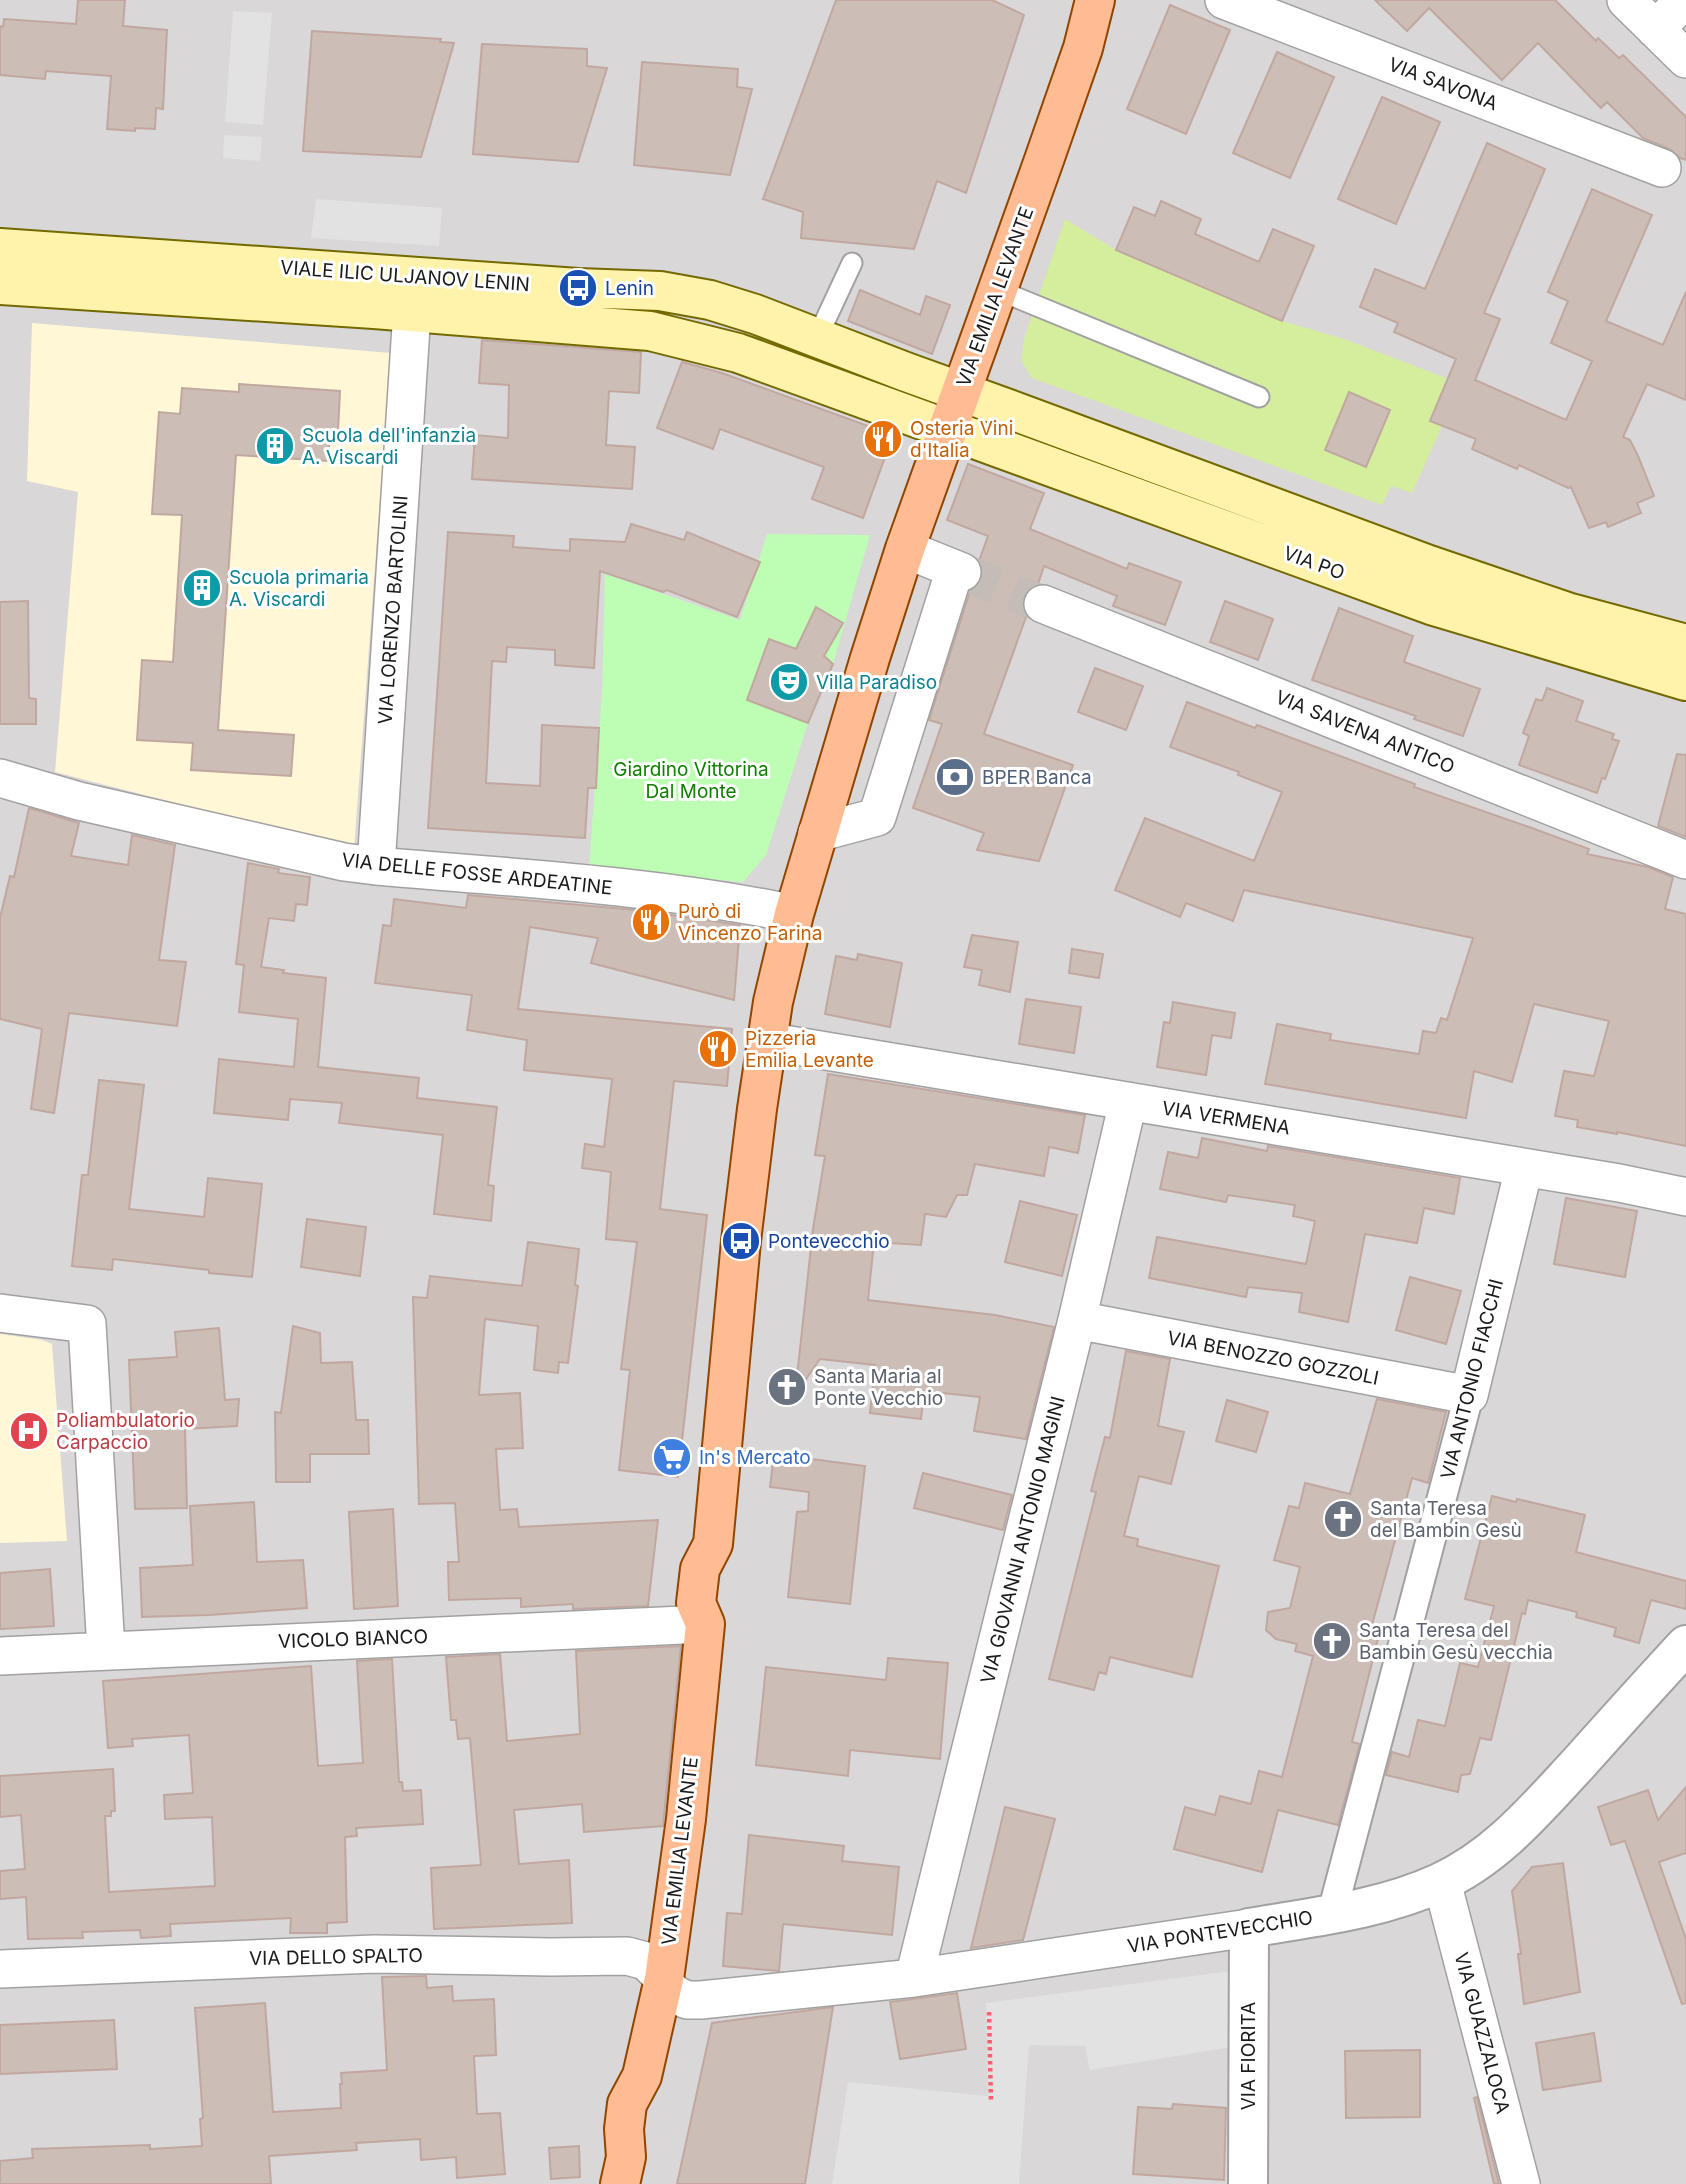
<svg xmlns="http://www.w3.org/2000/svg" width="1686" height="2184" font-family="Inter,sans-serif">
<rect width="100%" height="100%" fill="#eee5de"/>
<!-- residential -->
<path fill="#d9d7d7" d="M0 0H1686V2184H0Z"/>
<!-- education -->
<path fill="#fff7d6" d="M32 323 391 353 354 849 55 772 78 492 27 481Z
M0 1334 42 1340 52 1344 67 1541 0 1543Z"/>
<!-- grass -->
<path fill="#d5ee9e" d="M1065 219 1116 250 1282 321 1344 339 1459 383 1431 421 1442 426 1412 493 1391 486 1382 505 1032 378 1021 360 1024 339Z"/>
<!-- park -->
<path fill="#bdfeb4" d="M767 534 870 535 833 664 769 640 747 699 808 723 766 855 743 882 589 868 602 692 605 574 740 620Z"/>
<!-- parking -->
<path fill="#e2e2e2" d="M233 11 272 13 263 125 225 122Z
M224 135 262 137 260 161 223 158Z
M316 199 442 208 439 246 311 238Z
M1231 1971 1232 2047 1090 2070 1085 2046 1029 2045 1019 2184H832L848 2082 988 2096 986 2003Z"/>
<!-- building -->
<path fill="#cdbdb7" stroke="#c0a8a0" stroke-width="2" d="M78 0H125L123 26 167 30 163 109 156 108 155 129 135 128V131L107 129 111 76 46 71 45 79 0 75V26L3 27 4 19 76 24Z
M836 0H992L1024 15 966 193 937 181 914 249 801 238 803 212 763 199Z
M1375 0H1555L1596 41 1598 38 1619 58 1623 55 1686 117V160L1680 158 1670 149 1643 138 1607 102 1601 108 1538 43 1502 80 1429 8 1407 31Z
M1170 5 1230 30 1186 134 1127 109Z
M312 31 441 39 440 42 454 43 421 157 303 151Z
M482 44 587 49V66L607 68 578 162 473 154Z
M1277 52 1334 77 1290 178 1233 153Z
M642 62 738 69 737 87 752 89 730 175 634 165Z
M1382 97 1440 122 1396 224 1338 199Z
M1487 143 1545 169 1484 313 1500 319 1475 380 1566 420 1592 361 1551 343 1568 301 1548 292 1592 189 1652 215 1606 321 1663 345 1686 292V400L1647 384 1623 437 1630 440 1638 456 1654 496 1637 503 1641 513 1608 527 1606 522 1589 528 1571 487 1568 488 1519 465 1517 469 1472 449 1476 439 1430 421 1456 359 1394 332 1398 323 1360 307 1375 269 1425 289Z
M1161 201 1201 219 1195 234 1259 262 1273 229 1314 246 1282 321 1116 250 1134 207 1155 216Z
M860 290 920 315 926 296 950 305 932 354 848 321Z
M482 340 641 352 639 393 609 391 606 445 635 447 632 489 472 479 475 435 508 438 509 385 479 383Z
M682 362 722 373 893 435 863 518 812 499 824 467 720 429 713 449 657 428Z
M239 384 340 391 338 431 330 430 328 461 236 455 218 730 294 735 291 776 191 770 193 743 137 740 142 660 173 662 182 515 152 514 159 412 180 414 182 388 239 392Z
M1349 392 1390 410 1366 467 1325 450Z
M968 464 1044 493 1030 529 1127 569 1129 563 1181 582 1165 625 1113 606 1117 596 1044 566 1038 584 1030 588 1024 596 1022 606 1026 617 984 734 1073 765 1039 861 977 850 984 833 913 808 942 724 929 720 970 591 975 588 982 579 983 570 979 561 988 536 947 520Z
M631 524 684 540 687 532 760 562 737 617 667 590 663 592 600 571 594 668 555 665V650L507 647 506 662 492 661 486 783 540 786 542 725 599 728 596 788H588L585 838 428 828 448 532 514 536 513 547 570 551V539L625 542Z
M28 601 29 698 36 699V724H0V602Z
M1225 601 1273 619 1258 660 1210 642Z
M816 607 843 623 824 656 833 664 808 723 747 700 769 639 796 649Z
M1339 608 1413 636 1404 662 1480 689 1463 736 1414 719 1416 716 1312 680Z
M1095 668 1143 686 1126 730 1078 712Z
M1547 688 1583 701 1576 721 1614 734 1612 739 1619 741 1605 779 1602 778 1597 793 1519 765 1529 736 1523 733 1536 699 1542 701Z
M1187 702 1255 728 1257 725 1415 784 1414 787 1529 827 1589 849 1587 854 1648 867 1673 877 1665 909 1686 914V1146L1617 1132V1134L1577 1127 1578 1120 1555 1116 1564 1071 1594 1076 1609 1021 1534 1004 1512 1082 1474 1071 1466 1118 1265 1084 1277 1024 1331 1034 1330 1040 1419 1054 1423 1031 1436 1033 1441 1018 1447 1020 1473 938 1244 890 1233 921 1186 903 1180 917 1115 890 1145 818 1254 861 1282 792 1238 775 1239 772 1170 747Z
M1677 754 1686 755V837L1658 826Z
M29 808 79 823 71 856 128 865 132 835 175 845 159 960 186 962 177 1026 69 1013 54 1113 31 1109 42 1029 0 1019V918L10 876 14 877Z
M248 863 279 869 278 873 310 877 307 905 296 904 294 921 269 918 261 967 284 970 283 973 326 978 318 1067 419 1078 417 1098 497 1107 488 1185 494 1186 491 1221 434 1214 443 1135 339 1123 342 1103 290 1099 288 1120 214 1113 219 1059 294 1067 298 1019 239 1012 244 965 236 964Z
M468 895 636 910 740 925 734 1000 591 963 598 938 530 927 518 1009 732 1029 727 1086 674 1081 660 1209 707 1215 678 1477 619 1470 630 1370 621 1369 637 1242 606 1239 611 1172 582 1168 585 1144 604 1147 612 1079 524 1070 527 1040 467 1030 472 995 375 983 383 925 391 926 394 899 466 908Z
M972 935 1018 942 1010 992 979 985 982 970 964 967Z
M1072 949 1103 954 1099 978 1069 973Z
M858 954 902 963 890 1027 825 1014 836 956 857 960Z
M1026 999 1081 1007 1074 1053 1019 1044Z
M1173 1002 1235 1013 1231 1038 1212 1035 1206 1075 1157 1067 1164 1022 1170 1023Z
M828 1074 1085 1115 1078 1153 1049 1147 1044 1176 975 1164 967 1195H957L946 1217 925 1214 921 1245 874 1242 868 1300 995 1315 1054 1327 1026 1439 974 1431 980 1397 924 1391 921 1419 870 1413 875 1365 820 1359 795 1395 813 1229 825 1156 815 1155Z
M99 1080 144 1085 129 1209 204 1217 208 1178 262 1184 252 1277 209 1273V1270L113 1259 112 1270 72 1266 82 1175H88Z
M1202 1138 1267 1151 1268 1146 1460 1178 1454 1214 1424 1208 1417 1243 1365 1234 1348 1322 1299 1312 1302 1293 1248 1287 1246 1297 1149 1278 1157 1237 1306 1264 1315 1221 1293 1216 1295 1205 1228 1195 1226 1202 1160 1189 1168 1152 1198 1158Z
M1566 1198 1637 1211 1625 1277 1554 1264Z
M1020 1201 1077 1215 1062 1276 1005 1262Z
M307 1219 366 1227 360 1276 301 1267Z
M528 1242 579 1249 575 1285 578 1286 568 1363 559 1362 558 1373 534 1370 538 1326 485 1319 479 1395 520 1393 523 1448 496 1449 500 1510 517 1509 519 1527 658 1520 648 1606 573 1609V1604L521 1607V1598L449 1600 448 1562H459L455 1503 419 1504 413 1297 427 1298 430 1276 522 1286Z
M1410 1277 1461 1291 1446 1344 1396 1330Z
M293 1326 320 1333 321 1363 352 1362 356 1420H368L369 1454H310V1482H276L275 1412 281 1413Z
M219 1328 225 1400 239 1399 237 1426 185 1429 187 1508 135 1509 129 1360 177 1357 175 1332Z
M1126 1351 1170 1359 1158 1426 1184 1432 1171 1484 1139 1476 1124 1536 1138 1539 1137 1546 1219 1566 1192 1677 1110 1657 1106 1674 1099 1672 1094 1690 1049 1679 1096 1492 1091 1491 1105 1437 1110 1438Z
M1377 1399 1446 1412 1428 1483 1412 1478 1372 1625 1381 1627 1352 1742 1360 1744 1338 1825 1278 1810 1262 1872 1174 1849 1185 1807 1215 1815 1220 1796 1251 1804 1259 1771 1282 1777 1313 1656 1295 1651 1297 1644 1276 1639 1266 1630 1268 1612 1290 1608 1300 1567 1274 1560 1289 1506 1299 1508 1305 1483 1350 1494Z
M1227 1400 1268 1412 1256 1452 1216 1441Z
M774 1454 865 1466 850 1604 788 1597 797 1512 808 1511 809 1492 770 1487Z
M923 1473 1012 1495 1003 1530 914 1508Z
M1492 1496 1516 1502 1517 1499 1585 1515 1576 1552 1686 1581V1609L1651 1600 1639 1643 1614 1636 1616 1628 1576 1617 1577 1612 1528 1600 1525 1614 1522 1613 1491 1740 1480 1738 1470 1774 1461 1775 1458 1792 1386 1775 1392 1752 1409 1757 1418 1720 1445 1726 1460 1663 1478 1667 1494 1606 1465 1599Z
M254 1502 257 1562 303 1560 307 1608 209 1615 142 1617 140 1568 193 1565 190 1506Z
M393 1509 398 1606 354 1609 349 1512Z
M50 1569 54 1626 0 1629V1573Z
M681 1646 663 1826 584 1832 582 1804 514 1810 519 1864 569 1860 572 1923 434 1929 431 1868 481 1865 470 1738 458 1739 456 1720H451L446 1657 500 1654 507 1741 580 1734 576 1651Z
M888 1658 948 1663 940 1759 850 1750 848 1776 756 1765 766 1667 886 1680Z
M392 1659 399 1782H402L403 1791 421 1790 423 1824 356 1828 357 1836 345 1837 347 1922 327 1923V1933H290L291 1918 170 1924 171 1936 141 1938 140 1930 82 1932 83 1938 28 1939 26 1897 0 1899V1871L25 1869 21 1815 0 1817V1776L113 1769 115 1811H111V1816H105L109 1892 215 1886 212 1817 165 1819 164 1795 193 1793 189 1735 132 1739 133 1746 108 1748 103 1681 311 1666 318 1766 363 1763 357 1661Z
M1686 1787V1853L1659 1862 1686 1939V2003L1682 2004 1625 1841 1611 1845 1598 1807 1648 1790 1658 1820Z
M1005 1807 1055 1819 1023 1940 971 1948Z
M749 1835 844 1846 842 1861 899 1867 892 1935 783 1924 779 1971 723 1966 727 1913 742 1914Z
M1563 1863 1580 1992 1524 2004 1518 1954H1521L1512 1891 1532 1867Z
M426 1976 427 1988 452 1986 453 2001 494 1999 496 2055 474 2056 477 2114 500 2113 505 2174 457 2178 456 2157 421 2160 420 2139 356 2143 357 2150 269 2156 271 2184H0V2161L33 2158 32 2149 150 2145V2149L202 2146 200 2119 203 2118 195 2008 265 2003 273 2112 341 2108 340 2084H342L341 2073 387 2070 382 1977Z
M957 1993 966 2049 900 2059 890 2002Z
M833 2007 805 2184H677L712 2023Z
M114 2020 117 2069 0 2074V2025Z
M1594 2033 1601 2081 1543 2090 1536 2043Z
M1420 2050V2117L1346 2118 1345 2051Z
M1477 2097 1499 2184H1494L1474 2098Z
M1173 2104 1226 2108 1224 2180 1133 2174 1138 2107 1172 2109Z
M579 2146 580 2177 551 2179 549 2148Z"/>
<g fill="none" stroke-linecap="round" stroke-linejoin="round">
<!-- minor-tunnel -->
<path stroke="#c4bcb7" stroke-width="37" stroke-dasharray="37 18" stroke-linecap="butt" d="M962 572 1043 604"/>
<!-- service casing -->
<g stroke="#a1a1a1" stroke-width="23">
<path id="service" d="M998 290 1259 397
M817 338 852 263"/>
</g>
<!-- pedestrian casing -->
<g stroke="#a1a1a1" stroke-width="32">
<path id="pedestrian" d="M1332 1913 1469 1395"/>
</g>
<!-- minor casing -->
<g stroke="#a1a1a1" stroke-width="40">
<path id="minor" d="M1224 0 1662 168
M1626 0 1686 59
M1655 29 1685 0
M905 549 962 572
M1043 604 1686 860
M0 778 79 801 344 862 376 866C515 878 657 885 794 914
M817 833 877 817 955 569
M376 866 412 311
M766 1041 1619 1183 1686 1197
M0 1313 87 1324 106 1650
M1077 1320 1469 1395 1524 1168
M0 1656 705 1624
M1442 1882 1521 2184
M0 1969 375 1954 550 1957 627 1956 646 1961 664 1979 667 1987 676 1995 687 2000H701L914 1978 1249 1928
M914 1978 1077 1320 1128 1102"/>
</g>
<!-- tertiary casing -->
<g stroke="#a1a1a1" stroke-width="42">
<path id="tertiary" d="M1248 2184 1249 1928C1312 1917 1380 1910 1439 1883 1497 1857 1537 1808 1579 1763 1614 1724 1650 1684 1686 1645"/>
</g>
<!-- secondary casing -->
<g stroke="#736900" stroke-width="42">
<path id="secondary" d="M0 248 578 288 660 291 710 300 755 314 906 372 1014 411 1429 565 1567 612 1686 644
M0 285 374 309 650 331 738 353 1431 605 1686 681"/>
</g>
<!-- primary casing -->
<g stroke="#914500" stroke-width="42">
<path id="primary" d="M620 2184 626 2157 624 2129 627 2104 642 2076 664 1979 686 1819 705 1624 696 1603 700 1569 713 1544 741 1241 757 1109 773 1002 794 914 870 658 905 549 1044 160 1083 48 1095 0"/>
</g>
<!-- path -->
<path stroke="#ff5e6c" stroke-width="4.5" stroke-dasharray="3.5 3.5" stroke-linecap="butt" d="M989 2012 991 2103"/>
<!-- service -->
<use href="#service" stroke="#fff" stroke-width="19"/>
<!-- pedestrian -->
<use href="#pedestrian" stroke="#fff" stroke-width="28"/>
<!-- minor -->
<use href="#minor" stroke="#fff" stroke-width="37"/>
<!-- tertiary -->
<use href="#tertiary" stroke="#fff" stroke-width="38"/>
<!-- secondary -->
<use href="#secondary" stroke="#fff3ab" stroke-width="38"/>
<!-- primary -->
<use href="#primary" stroke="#ffbb92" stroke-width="38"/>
</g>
<!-- icons -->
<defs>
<g id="bus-disc" transform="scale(2.0125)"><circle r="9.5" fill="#1a4fb4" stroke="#fff"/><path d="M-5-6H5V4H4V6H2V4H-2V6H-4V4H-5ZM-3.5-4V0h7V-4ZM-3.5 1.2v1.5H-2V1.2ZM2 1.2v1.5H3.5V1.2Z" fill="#fff"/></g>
<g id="restaurant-disc" transform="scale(2.0125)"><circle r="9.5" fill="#e8710a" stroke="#fff"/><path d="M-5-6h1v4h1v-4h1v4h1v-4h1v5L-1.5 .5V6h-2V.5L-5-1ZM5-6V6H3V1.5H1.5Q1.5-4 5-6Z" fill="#fff"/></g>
<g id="building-disc" transform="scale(2.0125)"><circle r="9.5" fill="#0f9aa8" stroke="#fff"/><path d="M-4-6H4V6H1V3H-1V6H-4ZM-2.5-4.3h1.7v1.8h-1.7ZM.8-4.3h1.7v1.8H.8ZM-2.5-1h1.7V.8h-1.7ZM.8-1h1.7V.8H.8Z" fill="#fff"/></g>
<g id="theatre-disc" transform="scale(2.0125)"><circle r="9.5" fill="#0f9aa8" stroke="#fff"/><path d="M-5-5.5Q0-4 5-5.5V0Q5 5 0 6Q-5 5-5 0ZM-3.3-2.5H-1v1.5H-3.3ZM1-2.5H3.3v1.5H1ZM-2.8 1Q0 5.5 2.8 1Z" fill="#fff"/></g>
<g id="bank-disc" transform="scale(2.0125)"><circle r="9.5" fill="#5c6f8a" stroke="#fff"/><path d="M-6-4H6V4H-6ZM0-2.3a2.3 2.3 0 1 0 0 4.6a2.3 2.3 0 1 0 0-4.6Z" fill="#fff"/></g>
<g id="church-disc" transform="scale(2.0125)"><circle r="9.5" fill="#6b7280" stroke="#fff"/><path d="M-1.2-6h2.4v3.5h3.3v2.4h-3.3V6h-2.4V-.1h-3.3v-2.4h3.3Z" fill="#fff"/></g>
<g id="hospital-disc" transform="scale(2.0125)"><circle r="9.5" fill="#e0444e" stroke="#fff"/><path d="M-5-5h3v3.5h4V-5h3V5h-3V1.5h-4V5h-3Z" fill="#fff"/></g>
<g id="supermarket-disc" transform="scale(2.0125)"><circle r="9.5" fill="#3f7fe0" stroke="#fff"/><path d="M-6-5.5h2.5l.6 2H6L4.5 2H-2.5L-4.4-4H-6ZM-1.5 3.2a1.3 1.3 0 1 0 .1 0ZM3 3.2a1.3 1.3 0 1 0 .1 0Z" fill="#fff"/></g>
</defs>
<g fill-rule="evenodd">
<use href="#bus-disc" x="578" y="288"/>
<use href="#restaurant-disc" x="883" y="439"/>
<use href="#building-disc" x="275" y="446"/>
<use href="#building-disc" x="202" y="588"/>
<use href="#theatre-disc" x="789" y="682"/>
<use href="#bank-disc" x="955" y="777"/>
<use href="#restaurant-disc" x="651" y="922"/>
<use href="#restaurant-disc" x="718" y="1049"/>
<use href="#bus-disc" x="741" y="1241"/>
<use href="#church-disc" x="787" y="1387"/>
<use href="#hospital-disc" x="29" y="1431"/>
<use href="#supermarket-disc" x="672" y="1457"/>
<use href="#church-disc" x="1343" y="1519"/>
<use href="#church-disc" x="1332" y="1641"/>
</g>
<g text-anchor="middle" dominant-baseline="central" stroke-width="6" stroke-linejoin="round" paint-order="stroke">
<!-- street labels -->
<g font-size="19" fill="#1a1a1a" stroke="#fff">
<text transform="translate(1443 84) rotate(21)">VIA SAVONA</text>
<text transform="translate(405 276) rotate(4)">VIALE ILIC ULJANOV LENIN</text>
<text transform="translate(995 297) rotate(-70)">VIA EMILIA LEVANTE</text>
<text transform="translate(1314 563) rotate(20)">VIA PO</text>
<text transform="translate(393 610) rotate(-86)">VIA LORENZO BARTOLINI</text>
<text transform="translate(1365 732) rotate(22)">VIA SAVENA ANTICO</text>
<text transform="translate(477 874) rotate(6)">VIA DELLE FOSSE ARDEATINE</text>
<text transform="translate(1226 1118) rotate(9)">VIA VERMENA</text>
<text transform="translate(1273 1358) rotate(11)">VIA BENOZZO GOZZOLI</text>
<text transform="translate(1472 1379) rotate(-76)">VIA ANTONIO FIACCHI</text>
<text transform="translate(1023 1540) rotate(-76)">VIA GIOVANNI ANTONIO MAGINI</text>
<text transform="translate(353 1639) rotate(-2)">VICOLO BIANCO</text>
<text transform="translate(680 1851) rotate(-83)">VIA EMILIA LEVANTE</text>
<text transform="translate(1220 1932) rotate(-9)">VIA PONTEVECCHIO</text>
<text transform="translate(336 1957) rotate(-1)">VIA DELLO SPALTO</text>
<text transform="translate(1482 2033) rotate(75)">VIA GUAZZALOCA</text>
<text transform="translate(1248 2056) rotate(-90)">VIA FIORITA</text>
</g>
<!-- transit labels -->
<g font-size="19" fill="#164399" stroke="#fff" text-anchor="start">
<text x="605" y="288">Lenin</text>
<text x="768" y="1241">Pontevecchio</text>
</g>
<!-- food labels -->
<g font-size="19" fill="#c56008" stroke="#fff" text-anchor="start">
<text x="910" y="428">Osteria Vini<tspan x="910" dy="22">d'Italia</tspan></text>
<text x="678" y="911">Purò di<tspan x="678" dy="22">Vincenzo Farina</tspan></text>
<text x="745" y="1038">Pizzeria<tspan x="745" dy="22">Emilia Levante</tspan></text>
</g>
<!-- culture labels -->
<g font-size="19" fill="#0d838f" stroke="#fff" text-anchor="start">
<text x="302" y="435">Scuola dell'infanzia<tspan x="302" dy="22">A. Viscardi</tspan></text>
<text x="229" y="577">Scuola primaria<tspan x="229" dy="22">A. Viscardi</tspan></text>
<text x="816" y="682">Villa Paradiso</text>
</g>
<!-- park labels -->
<g font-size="19" fill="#0f8001" stroke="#fff">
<text x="691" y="769">Giardino Vittorina<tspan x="691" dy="22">Dal Monte</tspan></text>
</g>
<!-- service labels -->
<g font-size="19" fill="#4e5e75" stroke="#fff" text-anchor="start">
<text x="982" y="777">BPER Banca</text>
</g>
<!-- worship labels -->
<g font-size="19" fill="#5b616d" stroke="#fff" text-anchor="start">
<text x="814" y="1376">Santa Maria al<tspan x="814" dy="22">Ponte Vecchio</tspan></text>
<text x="1370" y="1508">Santa Teresa<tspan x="1370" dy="22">del Bambin Gesù</tspan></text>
<text x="1359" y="1630">Santa Teresa del<tspan x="1359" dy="22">Bambin Gesù vecchia</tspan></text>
</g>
<!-- health labels -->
<g font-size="19" fill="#be3a42" stroke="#fff" text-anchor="start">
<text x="56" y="1420">Poliambulatorio<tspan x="56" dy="22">Carpaccio</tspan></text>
</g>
<!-- shop labels -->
<g font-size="19" fill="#366cbe" stroke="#fff" text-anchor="start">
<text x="699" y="1457">In's Mercato</text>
</g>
</g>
</svg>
